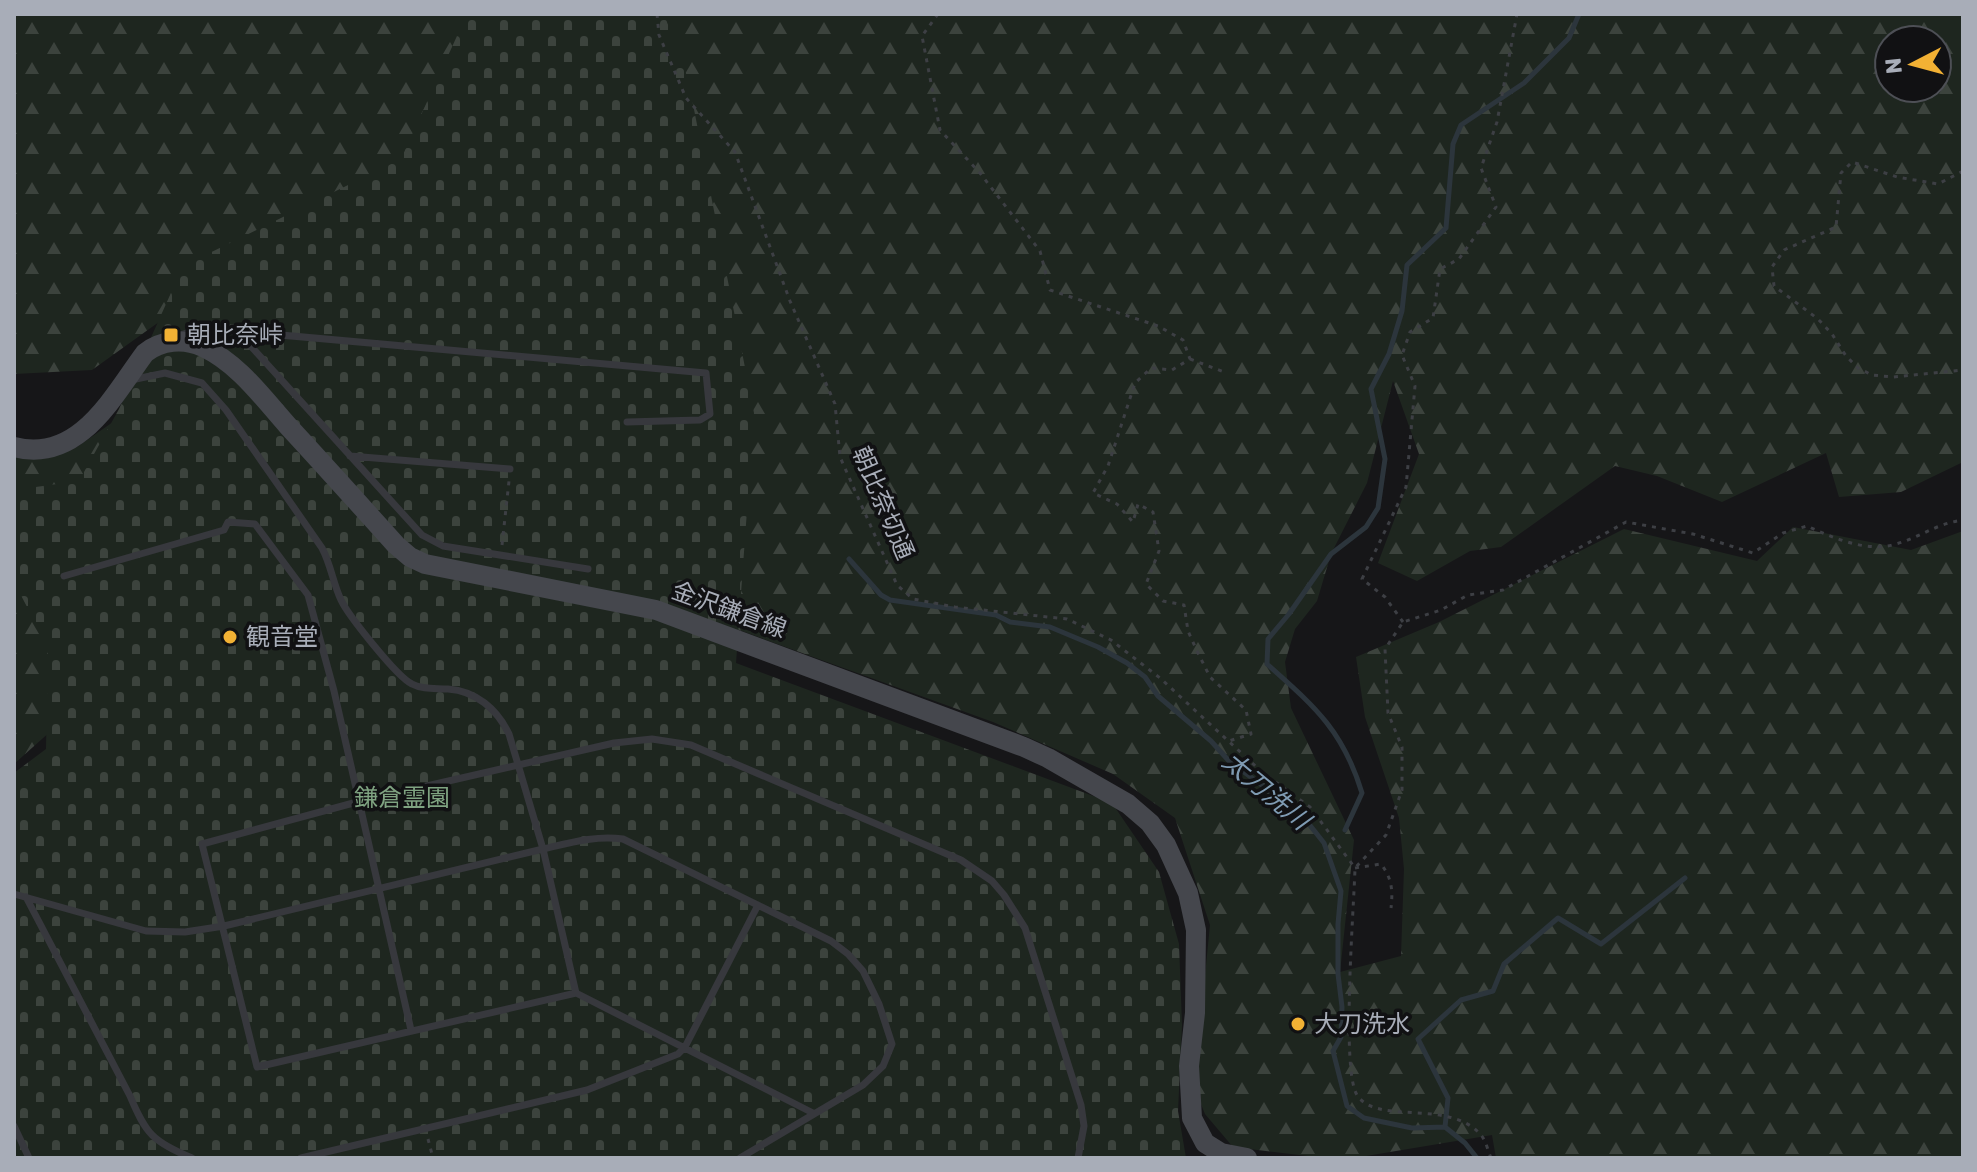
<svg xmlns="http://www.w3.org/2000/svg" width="1977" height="1172" font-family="Rubik,'Noto Sans JP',sans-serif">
<defs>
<pattern id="forest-firs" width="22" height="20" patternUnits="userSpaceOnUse" patternTransform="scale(2)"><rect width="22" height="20" fill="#1e261f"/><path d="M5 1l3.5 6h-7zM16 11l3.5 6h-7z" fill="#3c433d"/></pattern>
<pattern id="cemetery-stones" width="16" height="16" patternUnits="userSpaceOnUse" patternTransform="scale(2)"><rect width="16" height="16" fill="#1e261f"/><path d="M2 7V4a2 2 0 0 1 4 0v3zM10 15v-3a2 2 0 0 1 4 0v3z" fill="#3c433d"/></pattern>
</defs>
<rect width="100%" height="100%" fill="#161618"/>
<!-- forest -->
<path fill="url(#forest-firs)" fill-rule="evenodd" d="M14 14H557L503 231 276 238 92 370 14 374Z
M629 14H1963V462L1901 492 1839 497 1826 453 1722 502 1657 476 1615 466 1501 547 1470 551 1417 581 1378 563 1419 454 1393 381 1367 483 1331 554 1317 601 1295 629 1285 662 1291 708 1354 840 1340 972 1401 956 1404 869 1399 818 1365 717 1356 657 1439 622 1624 529 1757 561 1793 527 1911 550 1963 531V1158H1496L1492 1135 1354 1158H1325L1233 1147 1205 1114 1194 1087 1210 925 1175 818 1113 774 993 722 714 621ZM1889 40H1937V88H1889Z
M139 404 95 484 14 512V453L33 459 77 447Z
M14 557 55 637 52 730 14 764Z"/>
<!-- cemetery -->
<path fill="url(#cemetery-stones)" d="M467 14H664L688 79 754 413 736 663 1112 803 1159 872 1179 944 1182 1025 1178 1111 1186 1158H14V773L46 749 48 647 14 582V490L79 481 119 409 183 266 401 159Z"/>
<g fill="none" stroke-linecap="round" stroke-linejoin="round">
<!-- stream -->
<path stroke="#2c353c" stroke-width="5" d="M849 559 881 595 890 600 996 615 1010 622 1050 627 1098 647 1127 663 1145 677 1158 696 1211 741 1229 761 1301 814 1324 843 1341 891 1338 924V974L1342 1007 1341 1037 1333 1051 1347 1106 1364 1118 1412 1128 1445 1127 1465 1143 1477 1158
M1345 830 1362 793C1343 730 1314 706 1267 664L1268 639 1289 614 1331 554 1366 527 1378 508 1385 459 1371 389 1389 354 1402 311 1407 265 1446 228 1453 144 1461 125 1524 83 1569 38 1579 14
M1445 1127 1448 1098 1418 1039 1461 1000 1493 991 1504 964 1558 918 1601 944 1685 878"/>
<!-- path -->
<path stroke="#3d3f44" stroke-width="3" stroke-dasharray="4 6" stroke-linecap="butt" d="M657 14 659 35 686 98 735 152 790 301 835 404 840 457 897 585 913 599 955 607 1067 619 1111 640 1160 678 1263 773 1310 807 1355 868
M938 14 922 36 940 130 980 173 1040 251 1050 290 1158 326 1183 340 1190 359 1172 370 1151 368 1135 383 1108 466 1093 493 1117 504 1133 522 1138 504 1153 512 1159 551 1146 584 1163 601 1184 605 1188 631 1197 651 1210 677 1246 710 1251 734 1229 741
M1963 171 1938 184 1897 177 1852 162 1841 173 1836 227 1784 250 1772 267 1774 286 1818 319 1832 334 1846 356 1858 368 1872 375 1893 377 1963 370
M1190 359 1224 372
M502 545 509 481
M1403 622 1385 597 1362 579 1406 487 1415 386 1402 355 1410 332 1433 318 1440 269 1459 259 1496 207 1481 168 1497 122 1517 14
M1355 868 1381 864C1392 878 1393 891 1391 908
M428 1139 433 1158
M1491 1158C1488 1151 1486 1141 1481 1135 1449 1098 1377 1126 1357 1095 1341 1070 1354 907 1355 868L1386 835 1402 790V747L1388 713 1385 649 1403 622 1441 610 1468 595 1503 590 1626 522 1693 534 1753 553 1783 533 1807 526C1831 537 1865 552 1892 545 1918 539 1934 524 1963 520"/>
<!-- lane -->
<path stroke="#37383d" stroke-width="7" d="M238 332 422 535 443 546 588 569
M180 335 197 330 247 332 706 373 710 414 700 420 627 422
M131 380 165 373 202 383 226 410 322 548C331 565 333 583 341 600 348 615 397 677 412 684 423 690 436 688 448 689 476 691 497 709 509 734L543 849 576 993 813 1113
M350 456 510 469
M64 576 224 530 228 522 255 524 308 595 334 691 411 1030
M14 894 146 931 185 932 224 926 543 849C569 843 596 835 623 839L831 941 848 954 863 971 879 1004 892 1044 883 1066 863 1085 740 1158
M26 897 130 1096C146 1134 153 1142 192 1158
M576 993 257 1067 202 844 357 802 614 743 652 739 691 745 961 860 992 881 1004 895 1025 928 1081 1105 1084 1126 1078 1158
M14 1126 29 1158
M301 1158 587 1090 678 1054 685 1047 758 905"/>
<!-- secondary -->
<path stroke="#45474d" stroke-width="20" d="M14 447C79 464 113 396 145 353 161 340 184 338 203 347 238 363 263 398 288 426 324 465 360 505 396 545L410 557 425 564 656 610 1024 747 1048 758 1128 804 1150 823 1166 845 1188 893 1196 930 1195 1013 1189 1066 1192 1118 1205 1143 1221 1153 1247 1158"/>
</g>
<!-- markers -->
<g fill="#f2b134" stroke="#111113" stroke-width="3">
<rect x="163" y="327" width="16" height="16" rx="4"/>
<circle cx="230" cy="637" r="8"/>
<circle cx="1298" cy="1024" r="8"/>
</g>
<g text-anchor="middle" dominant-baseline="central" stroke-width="7" stroke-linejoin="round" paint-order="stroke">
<!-- poi labels -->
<g font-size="24" fill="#a8adb8" stroke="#111113" text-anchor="start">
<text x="187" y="335">朝比奈峠</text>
<text x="246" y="637">観音堂</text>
<text x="1314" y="1024">大刀洗水</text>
</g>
<!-- street labels -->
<g font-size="24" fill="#a8adb8" stroke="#111113">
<text transform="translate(883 503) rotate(67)">朝比奈切通</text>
<text transform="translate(729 610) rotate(20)">金沢鎌倉線</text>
</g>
<!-- park labels -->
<g font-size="24" fill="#7fa381" stroke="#111113">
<text x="402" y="798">鎌倉霊園</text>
</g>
<!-- water labels -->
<g font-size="26" font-style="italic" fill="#7f9bb3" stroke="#111113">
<text transform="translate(1266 791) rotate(40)">太刀洗川</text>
</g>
</g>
<!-- border -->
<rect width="1977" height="1172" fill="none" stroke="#a8adb8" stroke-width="32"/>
<!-- north arrow -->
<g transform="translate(1913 64) rotate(264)"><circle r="38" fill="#111113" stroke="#4d4f55" stroke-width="2"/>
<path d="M0-6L14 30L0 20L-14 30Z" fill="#f2b134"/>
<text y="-12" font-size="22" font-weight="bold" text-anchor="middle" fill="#a8adb8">N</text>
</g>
</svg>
